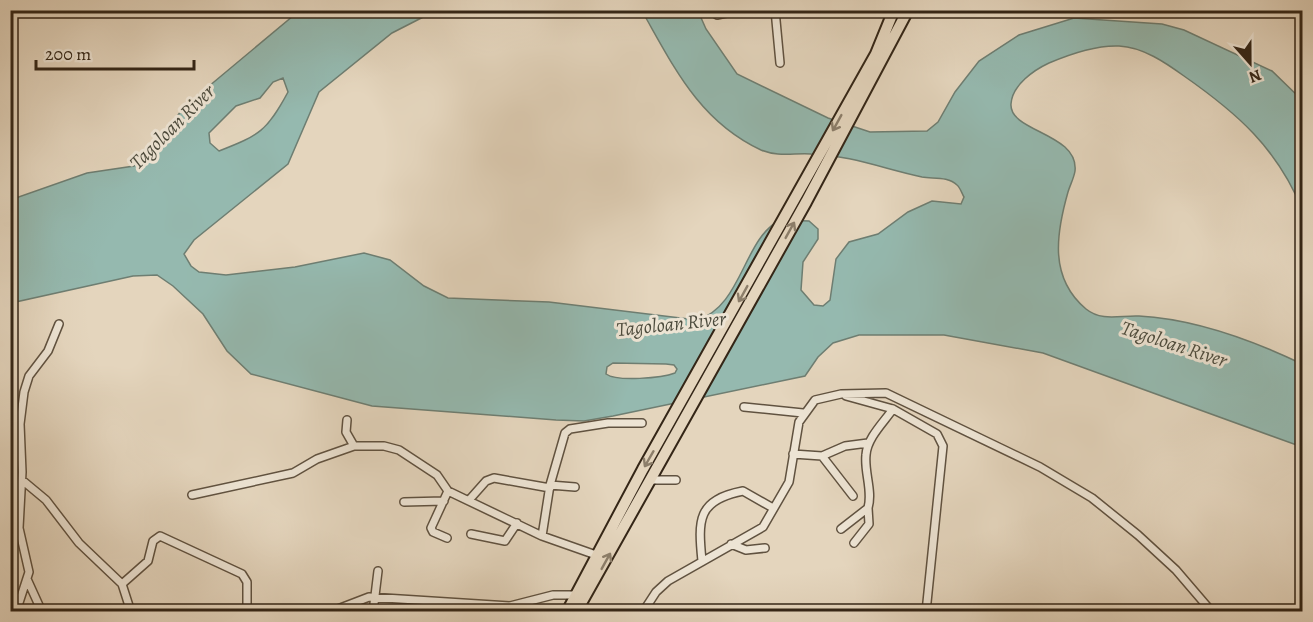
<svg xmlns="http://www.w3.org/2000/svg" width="1313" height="622" font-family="Alegreya,serif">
<rect width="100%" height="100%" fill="#e4d5bd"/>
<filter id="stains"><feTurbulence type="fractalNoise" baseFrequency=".00333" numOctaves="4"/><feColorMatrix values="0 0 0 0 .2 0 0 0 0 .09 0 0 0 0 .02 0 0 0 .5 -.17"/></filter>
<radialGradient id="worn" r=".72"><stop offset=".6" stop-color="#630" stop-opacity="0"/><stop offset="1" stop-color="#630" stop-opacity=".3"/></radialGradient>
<!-- water -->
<path fill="#95b9af" stroke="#6e7e72" stroke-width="1.5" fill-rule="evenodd" d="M299 11H435L392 33 319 92 288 164 194 240 184 254 191 266 199 272 226 275 295 267 364 253 390 260 424 286 448 298 549 302 697 320C742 307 743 239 780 220L809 221 818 229V239L803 262 801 290 814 305 823 306 830 300 836 259 849 242 878 234 908 212 932 201 961 204 964 197C962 194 960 187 957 185 948 176 933 179 922 177 885 169 849 155 811 154 793 153 778 157 761 150 699 121 674 67 642 11H698L706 29 737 74 828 118 870 132 927 131 938 122 955 92 979 61 1019 35 1074 18 1162 24 1184 30 1272 71 1302 100V209C1277 148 1237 113 1184 76 1166 63 1143 47 1119 46 1097 45 1070 54 1049 63 1034 70 1012 85 1011 104 1009 132 1079 133 1075 171 1074 178 1070 185 1068 192 1056 234 1049 278 1086 309 1102 322 1121 315 1139 316 1195 319 1252 340 1302 364V447L1043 353 944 335H859L833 343 818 357 805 376 613 416 584 421 556 420 372 406 251 374 227 351 203 314 173 286 157 275 133 276 11 303 10 200 87 173 134 166 145 159 184 107ZM283 78 288 92C267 131 260 135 219 151L210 143 209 133 236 106 260 98 273 82ZM613 363 666 364 674 365 677 369 675 373C662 378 617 382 606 374L607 367Z"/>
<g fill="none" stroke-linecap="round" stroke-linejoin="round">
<!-- minor casing -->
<g stroke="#605240" stroke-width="10">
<path id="minor" d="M710 10 717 15 740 10
M775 10 780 63
M1302 57V79
M846 396 893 409 937 434 943 446 926 612
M744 407 803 413
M347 420 346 432 354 446
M793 454 822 456 853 496
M822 456 845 446 868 443
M22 480 46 500 79 543 122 584 131 612
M651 480H676
M550 485 575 487
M192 495 293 473 317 459 354 446H384L399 450 437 475 448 491
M470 499 486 481 494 478 550 488
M404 502 444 501
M841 529 868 508C873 491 864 472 866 455 867 438 884 422 893 409
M471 534 505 541 517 523
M542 536 550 485 565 433 570 429 608 423H642
M447 538 433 532 431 528 448 491 542 536 596 555
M854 543 869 524 868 508
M731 544 746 550 765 548
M702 561C698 520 697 500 743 491L773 508
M27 579 42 612
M122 584 148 561 153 541 160 536 242 574 247 582V612
M16 612 29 572 19 528 22 472 20 424 24 392 29 376 48 351 59 324
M330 612 369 597 510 606 553 595H576
M373 612 378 571
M643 612 656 592 668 581 763 527 789 482 799 422 815 400 841 394 886 393 1040 467 1092 498 1138 535 1176 570 1212 612"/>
</g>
<!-- highway casing -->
<g stroke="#342617" stroke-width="14">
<path id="highway" d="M567 612 643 469 876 54 894 10
M576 612 806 202 908 10"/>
</g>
<!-- minor -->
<use href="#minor" stroke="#ede4d4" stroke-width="7"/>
<!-- highway -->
<use href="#highway" stroke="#e4d5bd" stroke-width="10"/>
</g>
<!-- one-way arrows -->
<defs><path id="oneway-shaft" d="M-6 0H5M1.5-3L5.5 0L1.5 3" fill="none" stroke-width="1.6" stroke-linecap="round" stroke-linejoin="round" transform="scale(1.5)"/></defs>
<g stroke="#8c7e6a">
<use href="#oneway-shaft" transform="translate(837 123) rotate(119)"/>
<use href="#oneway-shaft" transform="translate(790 230) rotate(-61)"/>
<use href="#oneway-shaft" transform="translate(743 294) rotate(119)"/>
<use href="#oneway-shaft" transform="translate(649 459) rotate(120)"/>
<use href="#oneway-shaft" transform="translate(606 561) rotate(-61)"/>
</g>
<g text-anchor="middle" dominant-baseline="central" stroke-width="6" stroke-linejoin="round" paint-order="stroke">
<!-- water labels -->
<g font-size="20" font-style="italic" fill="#4c4b3d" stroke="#ede4d4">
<text transform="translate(172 127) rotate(-45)">Tagoloan River</text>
<text transform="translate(671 324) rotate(-6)">Tagoloan River</text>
<text transform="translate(1174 344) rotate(18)">Tagoloan River</text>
</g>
</g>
<!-- margin -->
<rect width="1313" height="622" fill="none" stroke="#e4d5bd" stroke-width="36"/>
<rect x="12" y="12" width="1289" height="598" fill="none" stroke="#342617" stroke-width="3"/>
<rect x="18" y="18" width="1277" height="586" fill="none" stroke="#342617" stroke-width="1.5"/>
<!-- north arrow -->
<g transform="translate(1250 63) rotate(159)" stroke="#ede4d4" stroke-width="4.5" paint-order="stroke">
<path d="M0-4.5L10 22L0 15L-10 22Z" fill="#342617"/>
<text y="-9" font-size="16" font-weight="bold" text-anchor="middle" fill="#342617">N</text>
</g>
<!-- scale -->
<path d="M36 60v9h158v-9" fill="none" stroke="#342617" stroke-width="3"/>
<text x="45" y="60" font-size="18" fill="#342617" stroke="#ede4d4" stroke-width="4.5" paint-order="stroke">200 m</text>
<rect width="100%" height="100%" filter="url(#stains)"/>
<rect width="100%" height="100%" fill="url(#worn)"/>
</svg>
